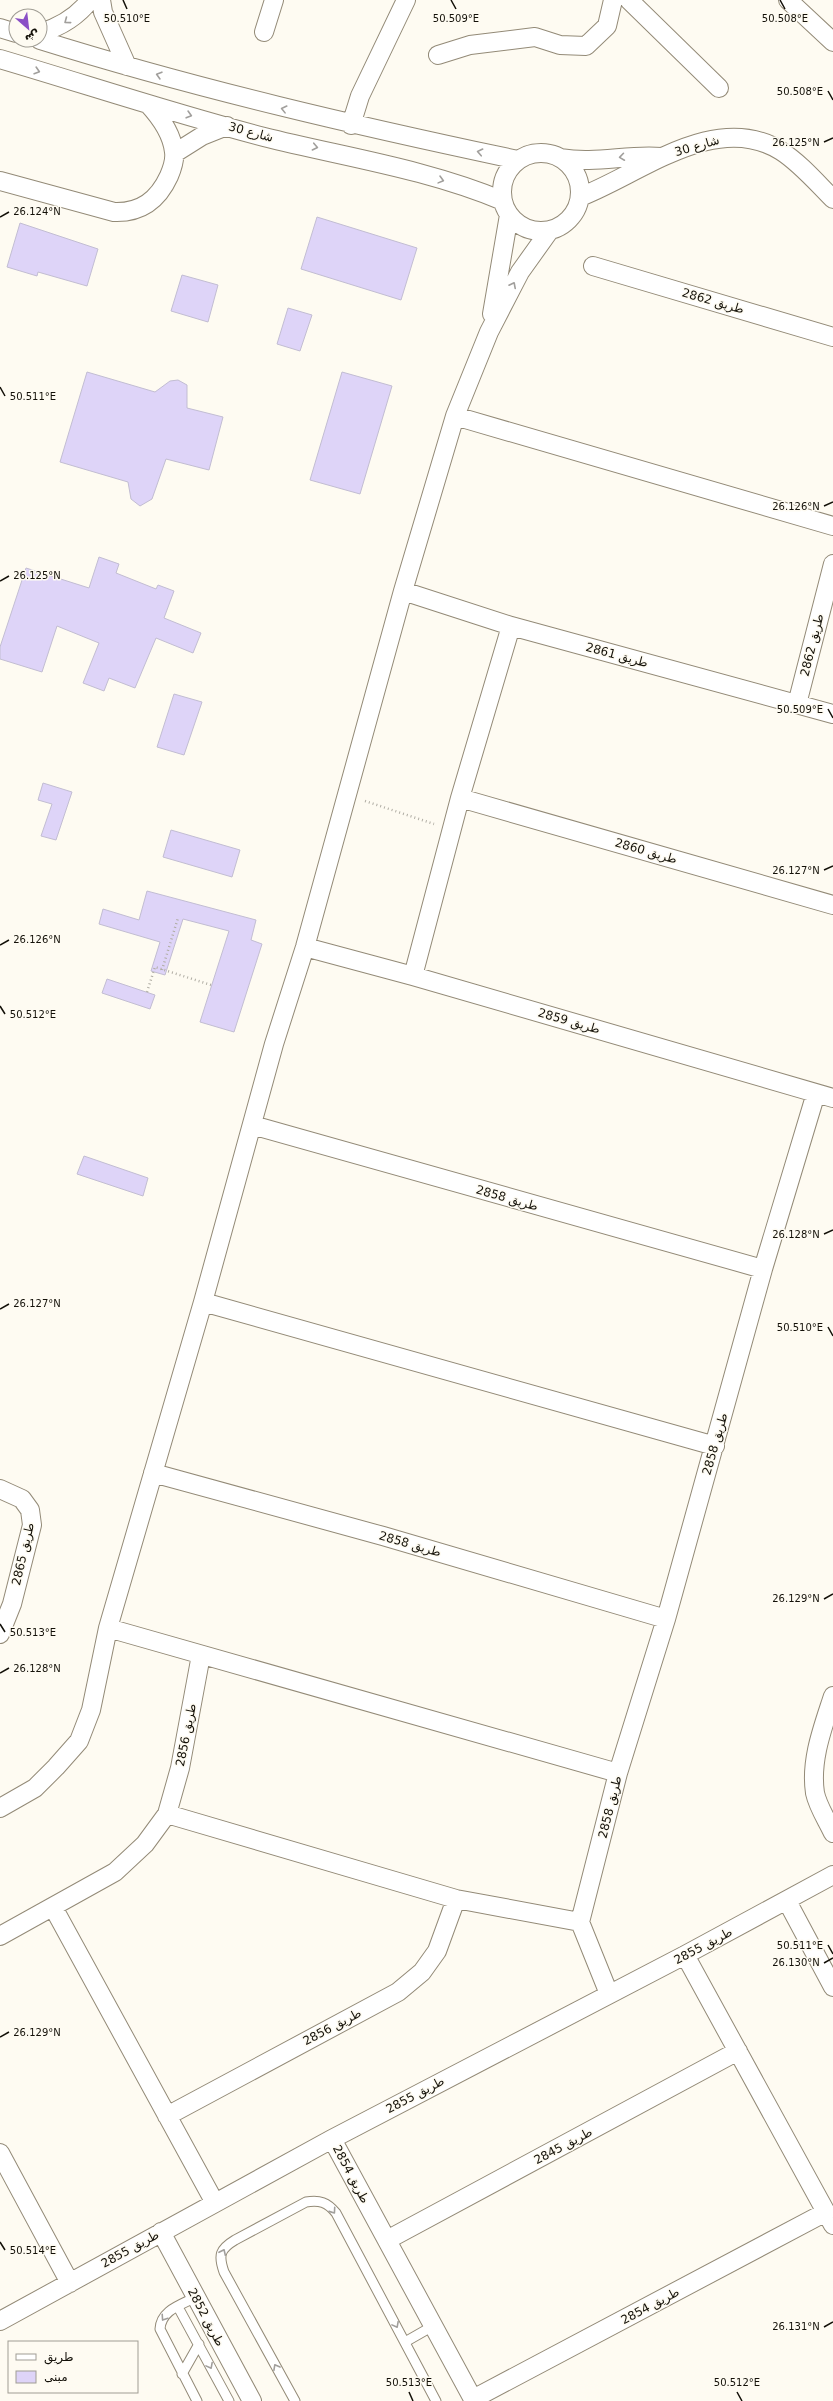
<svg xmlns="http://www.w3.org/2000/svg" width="833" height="2401" font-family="'DejaVu Sans',Vazirmatn,sans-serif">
<rect width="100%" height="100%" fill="#fefbf2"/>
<!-- building -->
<path fill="#ded4f8" stroke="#c2bdd2" d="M317 217 417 248 401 300 301 269Z
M20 223 98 249 87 286 38 272 37 276 7 267Z
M182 275 218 285 208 322 171 311Z
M288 308 312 315 300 351 277 344Z
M87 372 155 392 170 381 178 380 187 385V408L223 417 209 470 166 459 152 499 140 506 131 499 128 482 60 462Z
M342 372 392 386 360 494 310 480Z
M99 557 119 564 116 573 156 589 158 585 174 591 164 618 201 633 193 653 156 638 135 688 109 678 104 691 83 683 99 643 57 626 42 672 0 659V647L26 568 89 588Z
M174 694 202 702 184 755 157 747Z
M43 783 72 792 56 840 41 836 52 804 38 800Z
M171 830 240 850 232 877 163 857Z
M147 891 256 920 251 940 262 944 234 1032 200 1022 229 931 183 919 165 975 151 971 160 942 99 924 103 909 139 920Z
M107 979 155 995 150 1009 102 993Z
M84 1156 148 1178 143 1196 77 1174Z"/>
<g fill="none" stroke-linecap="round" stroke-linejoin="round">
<!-- service casing -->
<g stroke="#938a77" stroke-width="11">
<path id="service" d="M196 2297C181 2305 161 2310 160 2329L197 2401
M178 2307 229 2401
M405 2342 433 2326
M182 2374 199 2344
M295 2401 224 2272C218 2255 220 2249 235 2240L306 2202C320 2200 327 2202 336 2213L436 2401"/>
</g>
<!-- minor casing -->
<g stroke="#938a77" stroke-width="20">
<path id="minor" d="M101 0 103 12 127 66
M629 0 719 88
M788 0 833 42
M0 28 16 33
M264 32 274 0
M40 33C60 27 77 17 90 0
M40 40C197 89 357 126 518 160
M438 55 470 45 535 37 560 45 586 46 607 26 613 0
M0 59C88 85 175 114 264 137 344 157 427 169 503 201
M351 125 360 96 406 0
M175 153 202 136 227 126
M502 192a39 39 0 1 1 78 0a39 39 0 1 1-78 0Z
M561 158C595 164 628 154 661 157
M0 181 114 212C141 213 158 200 169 176 172 169 175 159 174 152 172 133 160 117 148 104
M580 197C640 174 716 110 781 151 800 163 817 183 833 199
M593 266 833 337
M492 314 509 215
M455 416 833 526
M403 591 511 626 833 714
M797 704 833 564
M460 798 833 905
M305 947 413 976 833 1098
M413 976 460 798 511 626
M252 1125 763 1269
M203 1302 715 1446
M153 1473 383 1536 666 1619
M0 1489 22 1499 30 1510 32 1525 12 1604 0 1634
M108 1628 618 1773
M833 1696C823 1727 810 1760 815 1793 818 1807 827 1820 833 1833
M0 1808 35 1788 56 1767 79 1741 91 1710 108 1628 203 1302 274 1044 305 947 403 591 455 416 489 332 520 272 550 230
M167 1814 456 1899 580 1922
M787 1901 833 1987
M53 1907 215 2203
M0 1936 115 1872 145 1844 167 1814 180 1768 201 1655
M685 1955 833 2225
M609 1994 580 1922 618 1773 666 1619 763 1269 816 1093
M167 2116 398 1992 422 1972 437 1951 456 1899
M332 2139 474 2401
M0 2153 70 2283
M161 2232 252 2401
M387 2240 738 2051
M0 2321 332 2139 685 1955 833 1875
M473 2399 826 2212"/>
</g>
<!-- path -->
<path stroke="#b0ada4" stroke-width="2.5" stroke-dasharray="1 3" stroke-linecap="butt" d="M365 801 434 824
M162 970 178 918
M147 992 155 967 211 985"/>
<!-- service -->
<use href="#service" stroke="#fff" stroke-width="9"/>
<!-- minor -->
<use href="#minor" stroke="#fff" stroke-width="18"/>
</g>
<!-- one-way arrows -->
<defs><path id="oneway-chevron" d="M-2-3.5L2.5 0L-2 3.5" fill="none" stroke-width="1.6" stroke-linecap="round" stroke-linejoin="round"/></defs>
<g stroke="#a19f9c">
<use href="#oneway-chevron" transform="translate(67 21) rotate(143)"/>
<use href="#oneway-chevron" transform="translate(37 71) rotate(17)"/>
<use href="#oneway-chevron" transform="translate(159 75) rotate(-164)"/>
<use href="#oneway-chevron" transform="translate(284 109) rotate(-166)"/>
<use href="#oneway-chevron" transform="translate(189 115) rotate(16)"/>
<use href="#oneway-chevron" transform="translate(315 147) rotate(12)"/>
<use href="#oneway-chevron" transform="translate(480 152) rotate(-168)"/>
<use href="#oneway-chevron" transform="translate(622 157) rotate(172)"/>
<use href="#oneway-chevron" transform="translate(441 180) rotate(15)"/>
<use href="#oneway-chevron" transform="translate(513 285) rotate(-63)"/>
<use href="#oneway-chevron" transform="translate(333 2211) rotate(55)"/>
<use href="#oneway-chevron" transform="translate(223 2252) rotate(-65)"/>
<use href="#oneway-chevron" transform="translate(164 2318) rotate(124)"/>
<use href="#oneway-chevron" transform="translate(396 2325) rotate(62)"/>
<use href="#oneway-chevron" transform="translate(210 2366) rotate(62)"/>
<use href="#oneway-chevron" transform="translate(276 2367) rotate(-119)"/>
</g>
<!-- ticks -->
<path fill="none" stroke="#131008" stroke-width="1.5" d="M123 0 127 9M451 0 456 9M780 0 785 9M828 91 833 100M824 142 833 138M0 217 9 212M0 387 5 396M824 506 833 502M0 581 9 576M828 709 833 718M824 870 833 866M0 945 9 940M0 1006 5 1014M824 1234 833 1230M0 1309 9 1304M828 1327 833 1336M824 1599 833 1594M0 1624 5 1632M0 1673 9 1668M828 1945 833 1954M824 1963 833 1958M0 2037 9 2032M0 2242 5 2250M824 2327 833 2322M409 2392 413 2401M737 2392 742 2401"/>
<g text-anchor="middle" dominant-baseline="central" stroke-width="3" stroke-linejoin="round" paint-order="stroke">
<!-- street labels -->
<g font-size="12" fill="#131008" stroke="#fefbf2">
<text transform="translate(251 132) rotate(15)">شارع 30</text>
<text transform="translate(697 146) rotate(-16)">شارع 30</text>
<text transform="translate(713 301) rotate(16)">طريق 2862</text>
<text transform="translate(812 645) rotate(-76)">طريق 2862</text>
<text transform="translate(617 655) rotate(15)">طريق 2861</text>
<text transform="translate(646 851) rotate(16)">طريق 2860</text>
<text transform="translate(569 1021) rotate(16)">طريق 2859</text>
<text transform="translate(507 1198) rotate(16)">طريق 2858</text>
<text transform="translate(715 1444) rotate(-74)">طريق 2858</text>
<text transform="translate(410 1544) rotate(16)">طريق 2858</text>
<text transform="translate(23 1554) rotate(-77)">طريق 2865</text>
<text transform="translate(186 1735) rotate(-79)">طريق 2856</text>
<text transform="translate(610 1807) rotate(-76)">طريق 2858</text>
<text transform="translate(703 1946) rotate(-28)">طريق 2855</text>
<text transform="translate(332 2027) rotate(-28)">طريق 2856</text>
<text transform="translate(415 2095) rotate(-28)">طريق 2855</text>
<text transform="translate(563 2146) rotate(-28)">طريق 2845</text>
<text transform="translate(351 2174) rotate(62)">طريق 2854</text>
<text transform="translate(130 2249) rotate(-29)">طريق 2855</text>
<text transform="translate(650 2306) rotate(-28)">طريق 2854</text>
<text transform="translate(206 2317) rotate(62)">طريق 2852</text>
</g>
</g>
<g font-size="10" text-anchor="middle" fill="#131008" stroke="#fefbf2" stroke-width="3" stroke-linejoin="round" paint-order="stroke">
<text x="127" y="22">50.510°E</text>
<text x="456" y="22">50.509°E</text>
<text x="785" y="22">50.508°E</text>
<text x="800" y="95">50.508°E</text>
<text x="796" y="146">26.125°N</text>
<text x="37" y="215">26.124°N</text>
<text x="33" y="400">50.511°E</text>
<text x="796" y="510">26.126°N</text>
<text x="37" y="579">26.125°N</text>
<text x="800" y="713">50.509°E</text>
<text x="796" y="874">26.127°N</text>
<text x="37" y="943">26.126°N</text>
<text x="33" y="1018">50.512°E</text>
<text x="796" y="1238">26.128°N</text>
<text x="37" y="1307">26.127°N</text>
<text x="800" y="1331">50.510°E</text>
<text x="796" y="1602">26.129°N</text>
<text x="33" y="1636">50.513°E</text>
<text x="37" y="1672">26.128°N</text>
<text x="800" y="1949">50.511°E</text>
<text x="796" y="1966">26.130°N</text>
<text x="37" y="2036">26.129°N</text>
<text x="33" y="2254">50.514°E</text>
<text x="796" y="2330">26.131°N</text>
<text x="409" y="2386">50.513°E</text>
<text x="737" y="2386">50.512°E</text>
</g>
<!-- legend -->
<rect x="8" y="2341" width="130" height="52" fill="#fefbf2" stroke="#a09d94"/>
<rect x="16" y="2354" width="20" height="6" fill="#ffffff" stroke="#a09d94"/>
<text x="44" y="2361" font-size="12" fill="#131008">طريق</text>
<rect x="16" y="2371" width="20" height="12" fill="#ded4f8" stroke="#a09d94"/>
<text x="44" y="2381" font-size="12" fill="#131008">مبنى</text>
<!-- north arrow -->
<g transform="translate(28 28) rotate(152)"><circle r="19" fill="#fefbf2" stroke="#a09d94"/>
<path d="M0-3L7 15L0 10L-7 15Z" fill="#8a4fc6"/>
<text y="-6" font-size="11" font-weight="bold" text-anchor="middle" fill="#131008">ش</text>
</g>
</svg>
